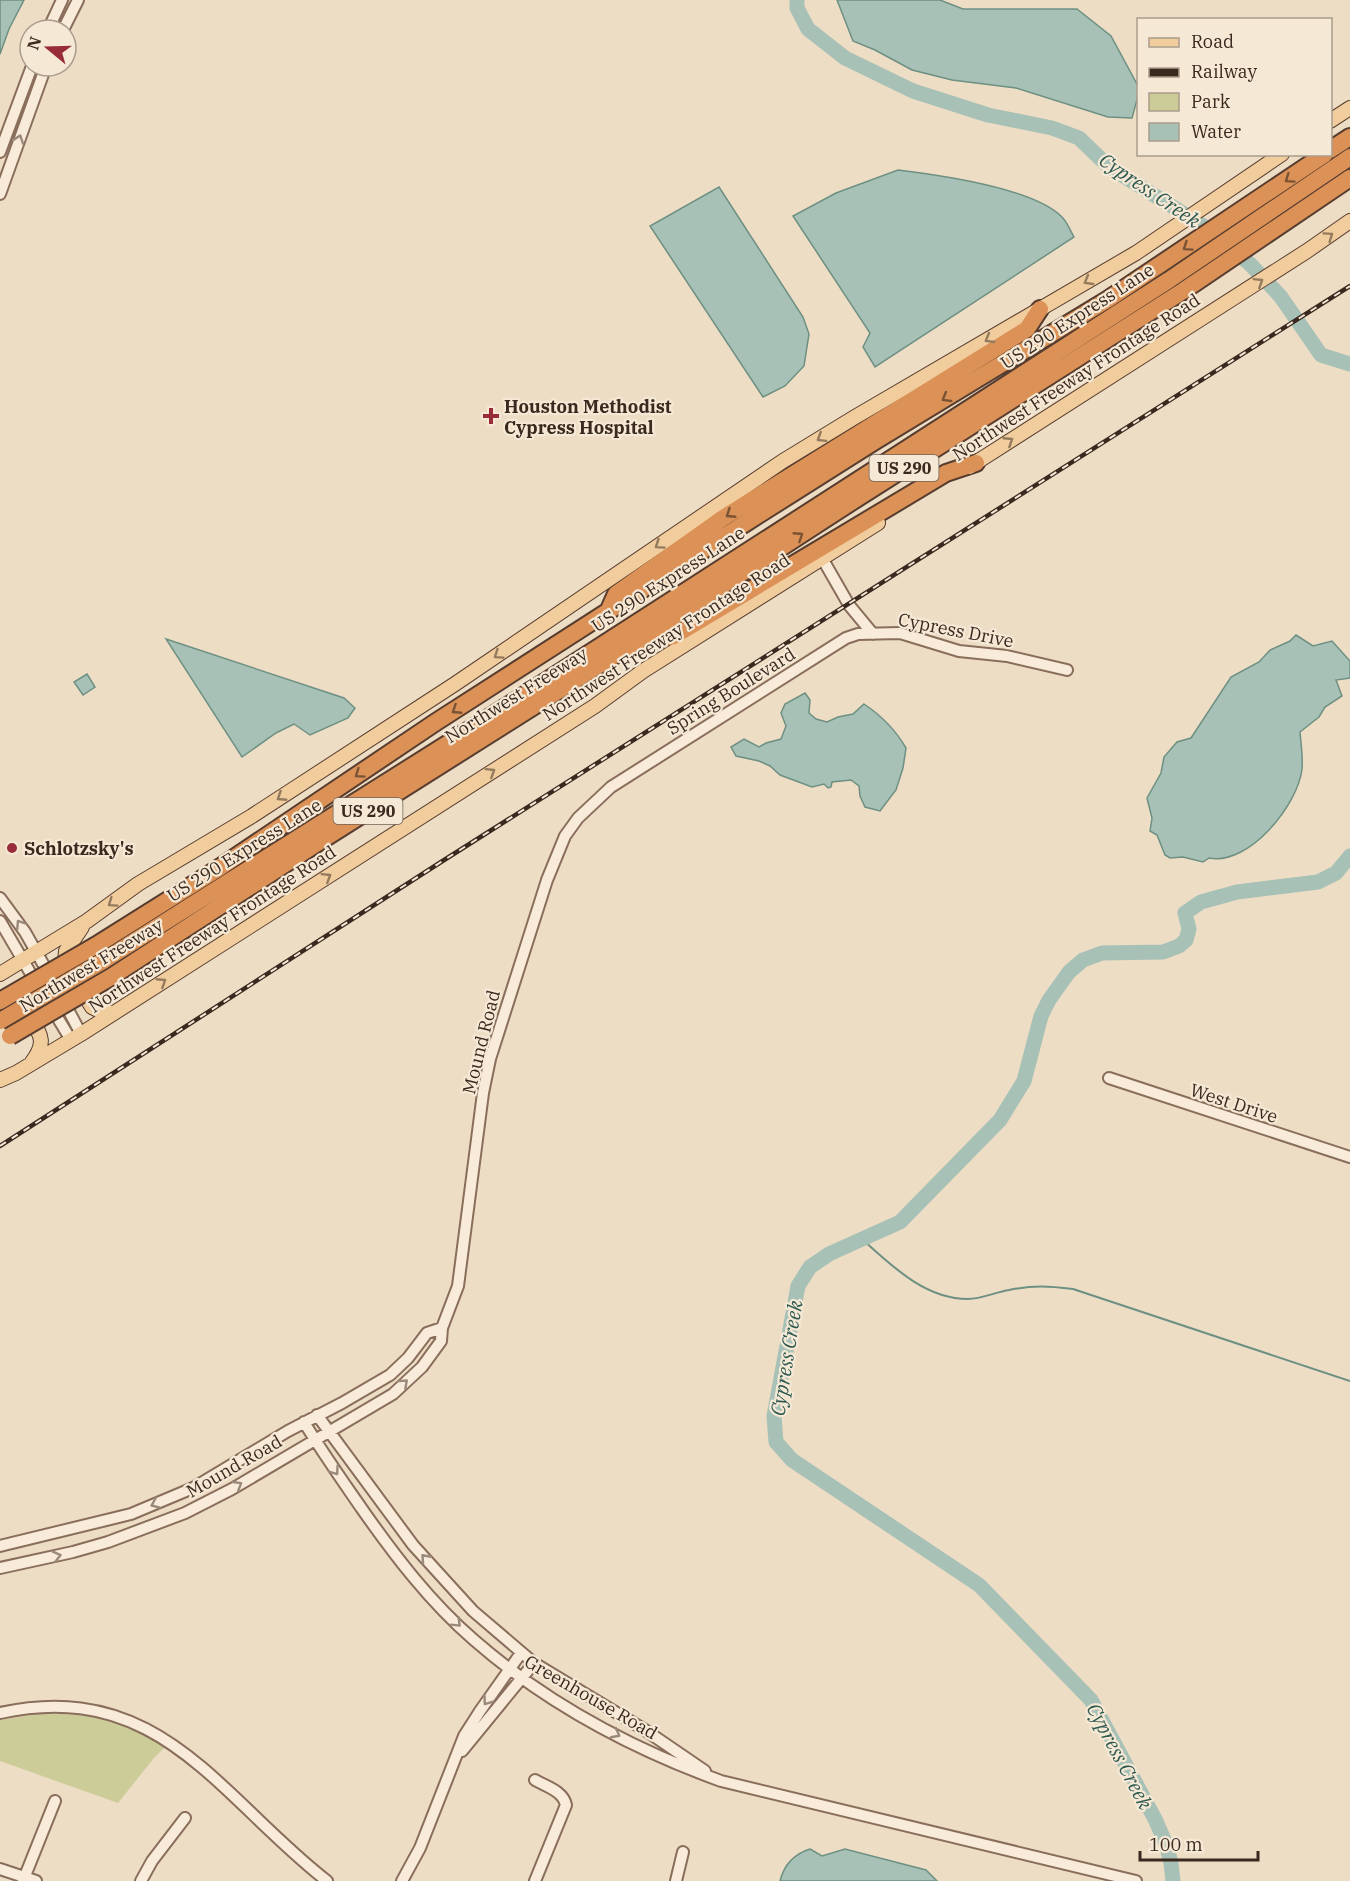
<svg xmlns="http://www.w3.org/2000/svg" width="1350" height="1881" font-family="'IBM Plex Serif',serif">
<rect width="100%" height="100%" fill="#eeddc5"/>
<!-- green -->
<path fill="#cc9" d="M46 1713 95 1716 140 1731 167 1745 154 1758 118 1803 0 1761V1720Z"/>
<!-- water -->
<path fill="#a7c1b6" stroke="#6d9083" stroke-width="1.5" d="M0 0H24L9 29 0 54Z
M837 0H940L963 9H1077L1111 36 1138 86V96L1132 118 1108 117 1016 88 952 80 912 70 875 50 853 41Z
M898 170C939 175 1033 188 1062 217 1067 222 1070 230 1074 237L875 367 863 347 870 333 793 216 836 193Z
M719 187 803 317 809 334 804 366 785 386 763 397 650 226Z
M1296 635 1313 646 1332 641 1350 661V678L1336 680 1342 696 1325 707 1319 717 1300 732C1301 744 1303 757 1302 769 1298 805 1249 866 1209 858L1203 862 1183 857 1170 858 1165 855 1157 835 1150 831 1152 818 1147 798 1161 773 1164 757 1177 742 1191 738 1231 677 1259 662 1270 650 1290 641Z
M166 639 344 698 355 708 348 718 310 735 294 724 276 733 242 757Z
M87 674 95 687 83 695 74 682Z
M805 693 810 700 809 713 816 719 827 722 838 717 853 714 864 704C882 716 895 729 906 748L903 768 896 790 880 811 865 807 860 796 859 786 851 780 832 782 831 787 828 788 824 784 812 787 780 775 770 766 759 761 736 756 731 747 744 739 759 747 766 743 781 739 786 726 781 713 785 704Z
M810 1849 822 1856 845 1849 926 1870 937 1881H780C784 1865 794 1854 810 1849Z"/>
<g fill="none" stroke-linecap="round" stroke-linejoin="round">
<!-- stream -->
<path stroke="#6d9083" stroke-width="2" d="M862 1239C892 1266 925 1299 968 1299 981 1299 996 1292 1009 1290 1033 1285 1049 1286 1073 1289L1350 1381"/>
<!-- river -->
<path stroke="#a7c1b6" stroke-width="15" d="M797 0V8L808 29 845 58 913 91 988 115 1052 128 1079 138 1109 167 1202 225 1250 264 1281 297 1321 355 1350 364
M1173 1881 1171 1863 1166 1844 1155 1819 1091 1700 979 1585 792 1460 776 1442 774 1416 798 1286 810 1267 829 1254 900 1222 1000 1120 1024 1081 1041 1016 1049 1000 1069 972 1083 960 1102 953 1163 952 1179 946 1186 940 1189 929 1185 913 1201 902 1237 892 1318 882 1336 873 1350 856"/>
<!-- minor casing -->
<g stroke="#896e5b" stroke-width="14">
<path id="minor" d="M48 30 62 0
M63 30 78 0
M0 152 32 66
M0 194 46 66
M822 558 849 605 873 634
M0 898 25 932 51 978
M0 921 38 986
M63 1000 81 1034
M51 1007 71 1040
M1109 1078 1350 1157
M317 1415 413 1545 473 1611 534 1663 645 1730 705 1771
M304 1422C322 1452 342 1480 362 1509 395 1556 430 1602 474 1640 545 1702 633 1749 721 1781L1136 1881
M0 1546 131 1514 193 1488 288 1431 342 1403 390 1375 408 1358 427 1333 442 1328
M0 1568 73 1552 108 1542 185 1513 232 1489 393 1394 422 1367 441 1341 442 1328 458 1286 483 1093 490 1059 547 880 565 836 578 818 611 787 846 638 858 634 900 633 959 651 1007 656 1067 670
M0 1713C160 1678 219 1797 327 1881
M462 1751 534 1663
M535 1780C547 1787 563 1791 566 1805L535 1881
M0 1869 36 1881
M23 1881 55 1801
M141 1881 152 1861 185 1818
M402 1881 420 1848 464 1736 480 1711 521 1653
M676 1881 683 1852"/>
</g>
<!-- major casing -->
<g stroke="#573d2f" stroke-width="16">
<path id="major" d="M1330 121 1350 108
M969 467 1307 251 1350 221
M82 927 66 951 65 963 92 1007 100 1011 113 1013
M0 974 87 921 138 884 252 816 455 684 783 461 855 417 1136 253 1282 154
M29 1015C41 1035 47 1042 32 1062
M0 1080 16 1073 81 1034 595 706 643 671 878 523"/>
</g>
<!-- highway casing -->
<g stroke="#573d2f" stroke-width="20">
<path id="highway" d="M1330 150 1350 137
M608 612 616 594 723 518 1027 329 1040 309
M639 644 674 636 946 473 976 463
M95 946 216 870 436 722 747 522 875 441 1107 300 1325 154
M103 961 517 700 1169 280 1350 157
M111 977 325 838 626 648 859 497 1183 291 1350 178"/>
</g>
<!-- minor -->
<use href="#minor" stroke="#f9ebd9" stroke-width="10"/>
<!-- major -->
<use href="#major" stroke="#f1cd9e" stroke-width="14"/>
<!-- highway -->
<use href="#highway" stroke="#dc9257" stroke-width="16"/>
<!-- rail casing -->
<g stroke="#39291f" stroke-width="4.5">
<path id="rail" d="M0 1146 441 862 1350 286"/>
</g>
<!-- rail -->
<use href="#rail" stroke="#f5e8d5" stroke-width="2" stroke-dasharray="7" stroke-linecap="butt"/>
<!-- highway-bridge casing -->
<g stroke="#573d2f" stroke-width="20" stroke-linecap="butt">
<path id="highway-bridge" d="M0 1001 95 946
M0 1021 103 961
M10 1036 111 977"/>
</g>
<!-- highway-bridge -->
<use href="#highway-bridge" stroke="#dc9257" stroke-width="16"/>
</g>
<!-- one-way arrows -->
<defs><path id="oneway-chevron" d="M-2-3.5L2.5 0L-2 3.5" fill="none" stroke-width="1.6" stroke-linecap="round" stroke-linejoin="round" transform="scale(1.5)"/></defs>
<g stroke="#998a7c">
<use href="#oneway-chevron" transform="translate(19 139) rotate(-71)"/>
<use href="#oneway-chevron" transform="translate(20 924) rotate(-123)"/>
<use href="#oneway-chevron" transform="translate(404 1383) rotate(-42)"/>
<use href="#oneway-chevron" transform="translate(335 1471) rotate(55)"/>
<use href="#oneway-chevron" transform="translate(238 1485) rotate(-31)"/>
<use href="#oneway-chevron" transform="translate(155 1504) rotate(157)"/>
<use href="#oneway-chevron" transform="translate(57 1556) rotate(-14)"/>
<use href="#oneway-chevron" transform="translate(425 1558) rotate(-132)"/>
<use href="#oneway-chevron" transform="translate(457 1623) rotate(45)"/>
<use href="#oneway-chevron" transform="translate(487 1701) rotate(126)"/>
<use href="#oneway-chevron" transform="translate(616 1734) rotate(28)"/>
</g>
<g stroke="#7a5335">
<use href="#oneway-chevron" transform="translate(1289 179) rotate(145)"/>
<use href="#oneway-chevron" transform="translate(1187 247) rotate(146)"/>
<use href="#oneway-chevron" transform="translate(946 398) rotate(149)"/>
<use href="#oneway-chevron" transform="translate(730 514) rotate(147)"/>
<use href="#oneway-chevron" transform="translate(799 536) rotate(-33)"/>
<use href="#oneway-chevron" transform="translate(456 710) rotate(147)"/>
<use href="#oneway-chevron" transform="translate(359 774) rotate(145)"/>
</g>
<g stroke="#957b5e">
<use href="#oneway-chevron" transform="translate(1329 236) rotate(-35)"/>
<use href="#oneway-chevron" transform="translate(1088 281) rotate(150)"/>
<use href="#oneway-chevron" transform="translate(1259 282) rotate(-32)"/>
<use href="#oneway-chevron" transform="translate(989 339) rotate(150)"/>
<use href="#oneway-chevron" transform="translate(821 438) rotate(148)"/>
<use href="#oneway-chevron" transform="translate(1009 441) rotate(-33)"/>
<use href="#oneway-chevron" transform="translate(659 545) rotate(146)"/>
<use href="#oneway-chevron" transform="translate(498 655) rotate(146)"/>
<use href="#oneway-chevron" transform="translate(491 772) rotate(-32)"/>
<use href="#oneway-chevron" transform="translate(281 797) rotate(147)"/>
<use href="#oneway-chevron" transform="translate(327 877) rotate(-32)"/>
<use href="#oneway-chevron" transform="translate(112 903) rotate(145)"/>
<use href="#oneway-chevron" transform="translate(162 982) rotate(-33)"/>
</g>
<!-- markers -->
<g fill="#982c39" stroke="#f5e8d5" stroke-width="2">
<path d="M488 407h6v6h6v6h-6v6h-6v-6h-6v-6h6z"/>
<circle cx="12" cy="848" r="6"/>
</g>
<g text-anchor="middle" dominant-baseline="central" stroke-width="4.5" stroke-linejoin="round" paint-order="stroke">
<!-- shield labels -->
<g fill="#f5e8d5" stroke="#716256" stroke-width="1.5">
<rect x="869.5" y="455" width="69" height="26" rx="4.5"/>
<rect x="333.5" y="798" width="69" height="26" rx="4.5"/>
</g>
<g font-size="16" font-weight="bold" fill="#39291f">
<text x="904" y="468">US 290</text>
<text x="368" y="811">US 290</text>
</g>
<!-- street labels -->
<g font-size="18" fill="#39291f" stroke="#f5e8d5">
<text transform="translate(1077 316) rotate(-33)">US 290 Express Lane</text>
<text transform="translate(1076 377) rotate(-33)">Northwest Freeway Frontage Road</text>
<text transform="translate(668 579) rotate(-33)">US 290 Express Lane</text>
<text transform="translate(956 630) rotate(11)">Cypress Drive</text>
<text transform="translate(666 637) rotate(-33)">Northwest Freeway Frontage Road</text>
<text transform="translate(731 691) rotate(-32)">Spring Boulevard</text>
<text transform="translate(516 695) rotate(-32)">Northwest Freeway</text>
<text transform="translate(244 850) rotate(-32)">US 290 Express Lane</text>
<text transform="translate(212 929) rotate(-33)">Northwest Freeway Frontage Road</text>
<text transform="translate(91 965) rotate(-31)">Northwest Freeway</text>
<text transform="translate(481 1042) rotate(-76)">Mound Road</text>
<text transform="translate(1234 1103) rotate(18)">West Drive</text>
<text transform="translate(234 1466) rotate(-30)">Mound Road</text>
<text transform="translate(591 1697) rotate(30)">Greenhouse Road</text>
</g>
<!-- poi labels -->
<g font-size="18" font-weight="bold" fill="#39291f" stroke="#f5e8d5" text-anchor="start">
<text x="504" y="406">Houston Methodist<tspan x="504" dy="21">Cypress Hospital</tspan></text>
<text x="24" y="848">Schlotzsky's</text>
</g>
<!-- water labels -->
<g font-size="20" font-style="italic" fill="#2e5951" stroke="#f5e8d5">
<text transform="translate(1150 190) rotate(34)">Cypress Creek</text>
<text transform="translate(786 1358) rotate(-81)">Cypress Creek</text>
<text transform="translate(1120 1756) rotate(62)">Cypress Creek</text>
</g>
</g>
<!-- legend -->
<rect x="1137" y="18" width="195" height="138" fill="#f5e8d5" stroke="#aa9c8c" stroke-width="1.5"/>
<rect x="1149" y="38" width="30" height="9" fill="#f1cd9e" stroke="#aa9c8c" stroke-width="1.5"/>
<text x="1191" y="48" font-size="18" fill="#39291f">Road</text>
<rect x="1149" y="68" width="30" height="9" fill="#39291f" stroke="#aa9c8c" stroke-width="1.5"/>
<text x="1191" y="78" font-size="18" fill="#39291f">Railway</text>
<rect x="1149" y="93" width="30" height="18" fill="#cccc99" stroke="#aa9c8c" stroke-width="1.5"/>
<text x="1191" y="108" font-size="18" fill="#39291f">Park</text>
<rect x="1149" y="123" width="30" height="18" fill="#a7c1b6" stroke="#aa9c8c" stroke-width="1.5"/>
<text x="1191" y="138" font-size="18" fill="#39291f">Water</text>
<!-- north arrow -->
<g transform="translate(48 48) rotate(289)"><circle r="28" fill="#f5e8d5" stroke="#aa9c8c" stroke-width="1.5"/>
<path d="M0-4.5L10 22L0 15L-10 22Z" fill="#982c39"/>
<text y="-9" font-size="16" font-weight="bold" text-anchor="middle" fill="#39291f">N</text>
</g>
<!-- scale -->
<path d="M1140 1851v9h118v-9" fill="none" stroke="#39291f" stroke-width="3"/>
<text x="1149" y="1851" font-size="18" fill="#39291f" stroke="#f5e8d5" stroke-width="4.5" paint-order="stroke">100 m</text>
</svg>
